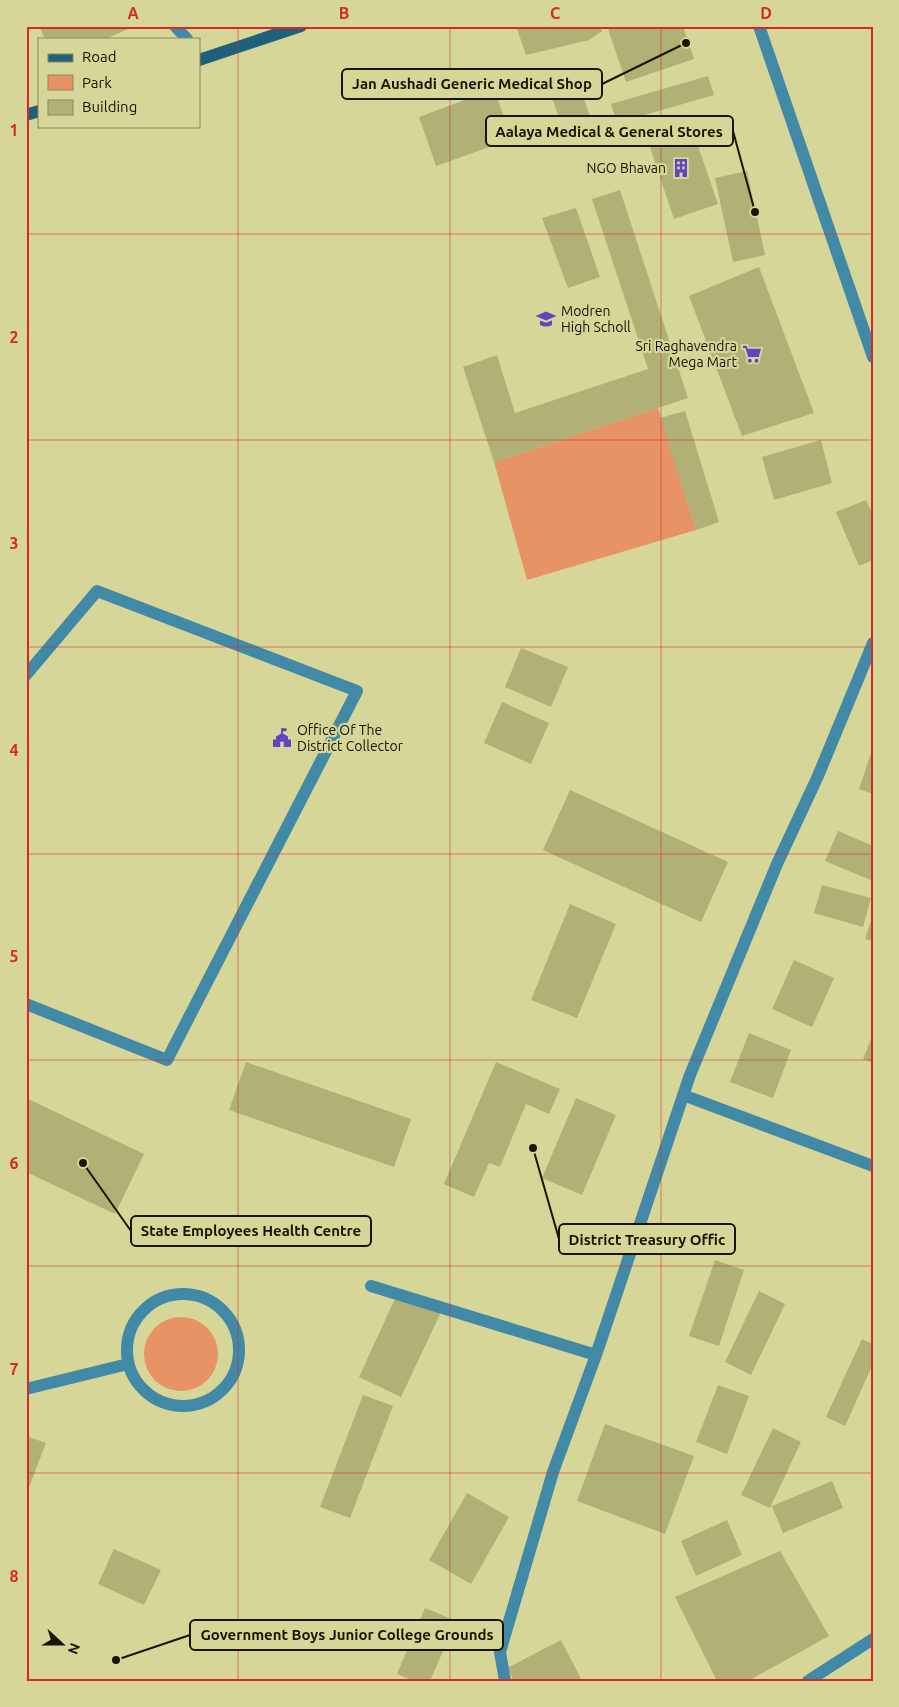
<svg xmlns="http://www.w3.org/2000/svg" width="899" height="1707" font-family="Ubuntu,sans-serif">
<rect width="100%" height="100%" fill="#d5d698"/>
<!-- green -->
<path fill="#e79365" d="M658 408 696 530 527 580 494 462Z
M144 1354a37 37 0 1 1 74 0a37 37 0 1 1-74 0Z"/>
<!-- building -->
<path fill="#b1b175" d="M39 26H135L105 39H45Z
M516 26H601L602 31 589 40 526 55Z
M607 26H683L694 59 626 82Z
M576 76 595 131 567 141 548 86Z
M708 76 714 95 617 123 611 104Z
M494 89 512 139 436 166 419 117Z
M688 117 718 204 674 219 645 132Z
M747 171 765 255 733 262 715 178Z
M620 190 688 398 494 462 463 367 497 355 515 413 648 369 592 199Z
M576 208 600 277 568 288 542 218Z
M759 267 814 413 742 436 689 296Z
M685 411 719 522 696 530 660 418Z
M821 440 832 483 774 500 762 457Z
M866 500 873 515V560L859 566 836 512Z
M521 648 568 667 551 707 505 687Z
M502 702 549 723 531 764 484 743Z
M872 750H873V794L859 789Z
M570 790 728 862 701 922 543 850Z
M838 831 873 846V881L825 861Z
M822 885 871 898 863 927 814 913Z
M570 904 616 924 577 1018 531 1000Z
M872 918H873V941L865 939Z
M794 960 834 978 812 1027 772 1009Z
M749 1033 791 1050 773 1098 730 1082Z
M873 1034V1063L863 1059Z
M246 1062 411 1119 394 1167 229 1110Z
M496 1062 560 1089 549 1114 526 1104 500 1167 489 1163 474 1197 444 1184Z
M26 1098 144 1154 115 1214 26 1172Z
M576 1098 616 1115 582 1195 542 1178Z
M715 1260 744 1270 719 1346 689 1336Z
M399 1290 442 1310 401 1397 359 1377Z
M759 1291 785 1304 751 1375 725 1362Z
M862 1339 873 1344V1364L845 1426 826 1417Z
M718 1385 749 1396 727 1454 696 1442Z
M363 1395 393 1406 350 1518 320 1507Z
M605 1424 694 1456 665 1534 577 1501Z
M773 1428 801 1442 770 1508 741 1495Z
M26 1436 46 1443 26 1495Z
M832 1481 843 1508 783 1533 772 1506Z
M467 1493 509 1517 471 1584 429 1560Z
M727 1520 742 1555 696 1576 681 1541Z
M114 1549 161 1570 144 1605 98 1584Z
M780 1551 829 1636 748 1681H717L675 1597Z
M425 1608 456 1621 430 1681H414L397 1674Z
M561 1640 582 1681H514L507 1668Z"/>
<g fill="none" stroke-linecap="round" stroke-linejoin="round">
<!-- lane -->
<path stroke="#4289a7" stroke-width="12" d="M26 675 97 591 357 691 167 1060 26 1004
M127 1350a56 56 0 1 1 112 0a56 56 0 1 1-112 0Z
M26 1389 128 1364"/>
<!-- street -->
<path stroke="#4289a7" stroke-width="12" d="M175 26 187 39
M759 26 873 357
M683 1095 873 1166
M371 1286 596 1355
M505 1681 500 1652 553 1472 596 1355 690 1075 777 864 818 776 873 643
M808 1681 873 1639"/>
<!-- secondary -->
<path stroke="#1f617b" stroke-width="12" d="M199 60 301 26
M26 115 39 111"/>
</g>
<!-- grid -->
<path fill="none" stroke="#d62828" stroke-width="1" stroke-opacity="0.55" d="M238 26V1681M450 26V1681M661 26V1681M26 234H873M26 440H873M26 647H873M26 854H873M26 1060H873M26 1266H873M26 1473H873"/>
<!-- icons -->
<defs>
<g id="building-bare" transform="scale(1.5)"><path d="M-4-6H4V6H1V3H-1V6H-4ZM-2.5-4.3h1.7v1.8h-1.7ZM.8-4.3h1.7v1.8H.8ZM-2.5-1h1.7V.8h-1.7ZM.8-1h1.7V.8H.8Z" fill="#6145be" stroke="#d5d698" stroke-width="2.5" paint-order="stroke"/></g>
<g id="school-bare" transform="scale(1.5)"><path d="M0-5L7-2L0 1L-7-2ZM-4 1L0 2.5L4 1V4Q0 6-4 4Z" fill="#6145be" stroke="#d5d698" stroke-width="2.5" paint-order="stroke"/></g>
<g id="supermarket-bare" transform="scale(1.5)"><path d="M-6-5.5h2.5l.6 2H6L4.5 2H-2.5L-4.4-4H-6ZM-1.5 3.2a1.3 1.3 0 1 0 .1 0ZM3 3.2a1.3 1.3 0 1 0 .1 0Z" fill="#6145be" stroke="#d5d698" stroke-width="2.5" paint-order="stroke"/></g>
<g id="civic-bare" transform="scale(1.5)"><path d="M-.6-6.5H3V-4.5H.6V-3L4-1V1h2V6H-6V1h2V-1L-.6-3ZM-1.2 2.5V6h2.4V2.5Z" fill="#6145be" stroke="#d5d698" stroke-width="2.5" paint-order="stroke"/></g>
</defs>
<g fill-rule="evenodd">
<use href="#building-bare" x="681" y="168"/>
<use href="#school-bare" x="546" y="319"/>
<use href="#supermarket-bare" x="752" y="354"/>
<use href="#civic-bare" x="282" y="738"/>
</g>
<g text-anchor="middle" dominant-baseline="central" stroke-width="4.5" stroke-linejoin="round" paint-order="stroke">
<!-- poi labels -->
<g font-size="14" fill="#161500" stroke="#d5d698" text-anchor="end">
<text x="666" y="168">NGO Bhavan</text>
<text x="561" y="311" text-anchor="start">Modren<tspan x="561" dy="16">High Scholl</tspan></text>
<text x="737" y="346">Sri Raghavendra<tspan x="737" dy="16">Mega Mart</tspan></text>
<text x="297" y="730" text-anchor="start">Office Of The<tspan x="297" dy="16">District Collector</tspan></text>
</g>
</g>
<!-- callouts -->
<path fill="none" stroke="#161500" stroke-width="2" d="M686 43L602 84M755 212L733 131M83 1163L131 1231M533 1148L559 1239M116 1660L190 1635"/>
<g fill="#161500" stroke="#d5d698" stroke-width="2">
<circle cx="686" cy="43" r="5"/>
<circle cx="755" cy="212" r="5"/>
<circle cx="83" cy="1163" r="5"/>
<circle cx="533" cy="1148" r="5"/>
<circle cx="116" cy="1660" r="5"/>
</g>
<g fill="#d5d698" stroke="#161500" stroke-width="2">
<rect x="342" y="69" width="260" height="30" rx="5"/>
<rect x="486" y="116" width="247" height="30" rx="5"/>
<rect x="131" y="1216" width="240" height="30" rx="5"/>
<rect x="559" y="1224" width="176" height="30" rx="5"/>
<rect x="190" y="1620" width="313" height="30" rx="5"/>
</g>
<g font-size="15" text-anchor="middle" font-weight="bold" fill="#161500">
<text x="472" y="89">Jan Aushadi Generic Medical Shop</text>
<text x="609" y="137">Aalaya Medical &amp; General Stores</text>
<text x="251" y="1236">State Employees Health Centre</text>
<text x="647" y="1245">District Treasury Offic</text>
<text x="347" y="1640">Government Boys Junior College Grounds</text>
</g>
<!-- border -->
<rect width="899" height="1707" fill="none" stroke="#d5d698" stroke-width="55"/>
<!-- legend -->
<rect x="38" y="38" width="162" height="90" fill="#d5d698" stroke="#89895b"/>
<rect x="48" y="54" width="25" height="8" fill="#1f617b" stroke="#89895b"/>
<text x="82" y="62" font-size="15" fill="#161500">Road</text>
<rect x="48" y="75" width="25" height="15" fill="#e79365" stroke="#89895b"/>
<text x="82" y="88" font-size="15" fill="#161500">Park</text>
<rect x="48" y="100" width="25" height="15" fill="#b1b175" stroke="#89895b"/>
<text x="82" y="112" font-size="15" fill="#161500">Building</text>
<!-- north arrow -->
<g transform="translate(62 1644) rotate(111)" stroke="#d5d698" stroke-width="4" paint-order="stroke">
<path d="M0-4L9 19L0 12L-9 19Z" fill="#161500"/>
<text y="-8" font-size="14" font-weight="bold" text-anchor="middle" fill="#161500">N</text>
</g>
<rect x="28" y="28" width="844" height="1652" fill="none" stroke="#d62828" stroke-width="2"/>
<g font-size="16" text-anchor="middle" font-weight="bold" fill="#d62828">
<text x="133" y="19">A</text>
<text x="344" y="19">B</text>
<text x="555" y="19">C</text>
<text x="766" y="19">D</text>
<text x="14" y="136">1</text>
<text x="14" y="343">2</text>
<text x="14" y="549">3</text>
<text x="14" y="756">4</text>
<text x="14" y="962">5</text>
<text x="14" y="1169">6</text>
<text x="14" y="1375">7</text>
<text x="14" y="1582">8</text>
</g>
</svg>
